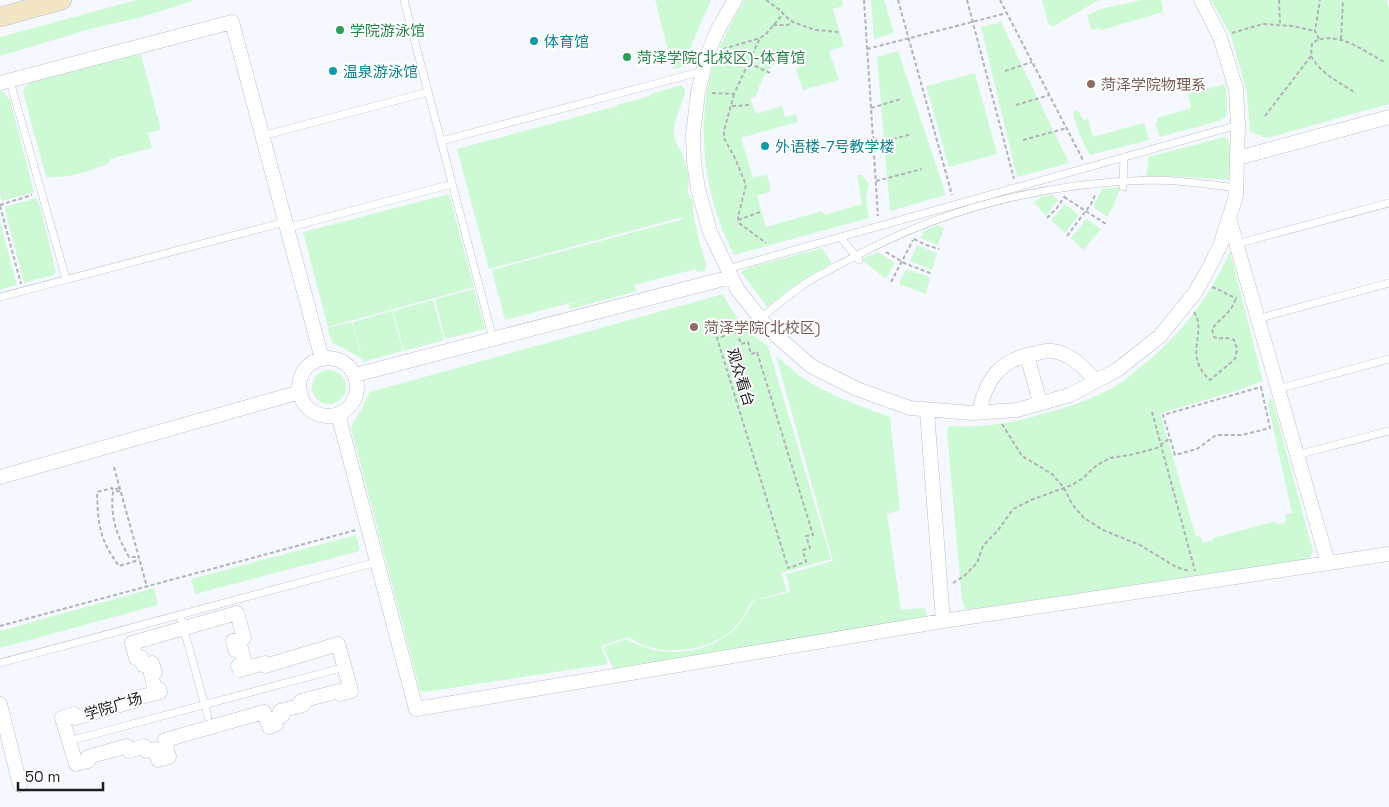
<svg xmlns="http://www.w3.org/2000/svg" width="1389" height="807" font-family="'Space Grotesk','Noto Sans SC',sans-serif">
<rect width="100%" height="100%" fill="#f5f9ff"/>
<!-- green -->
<path fill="#cef9d5" d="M136 0H195L142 17 94 28 0 56V37Z
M655 0H711L692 44 686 66 673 69Z
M744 0H842L843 6 833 9 844 46 829 51 839 80 803 90 796 69 799 68 795 55C772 58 762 76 756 96L750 98 756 114 782 106 785 117 796 114 798 122 741 138 753 178 767 174 771 191 757 196 766 227 822 211 824 215 862 204 857 175H862L869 184 866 198 869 218 734 255C706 201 696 136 710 77 716 51 731 23 744 0Z
M871 0H884L894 33 874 39Z
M1042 0H1103L1097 1 1054 26 1049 25Z
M1142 0H1161L1163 12 1102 30 1099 28 1092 30 1087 15 1100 9Z
M1211 0H1387L1389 8V104L1267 138 1250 132 1247 93 1231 36Z
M1001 22 1069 163 1017 177 981 27Z
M898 51 946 195 890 211 877 57Z
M141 54 161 130 148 133 152 148 110 159V162C95 171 63 179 46 177L23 92C25 86 29 83 35 81Z
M975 73 997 154 949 167 926 86Z
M1225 84 1227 100 1226 117 1219 121 1160 137 1155 123 1158 122 1157 118 1191 108 1188 94Z
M681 85 685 89V93C681 106 673 123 674 135 675 142 677 144 680 150 685 160 692 180 687 192L693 201V212L699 241 706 264 705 271 697 272 696 269 634 285 637 291 570 309 569 304 597 296 505 320 492 270 683 219V217L489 269 457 149 617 106 621 122 617 105 650 96 651 94Z
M0 91H2L10 100 34 192 2 201 0 194Z
M1076 110 1079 112 1083 120 1088 119 1093 137 1144 123 1149 140 1090 155C1083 142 1075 127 1073 112Z
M1224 137 1229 140 1231 155 1229 180 1189 177 1146 176 1148 166V157Z
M1121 187 1108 217 1093 207 1102 189Z
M449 194 474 287 328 327 303 232Z
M1052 195 1058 200 1046 216 1034 202 1041 197Z
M36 198 40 206 56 272 54 275 24 283 4 207Z
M1065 204 1079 215 1065 233 1051 220Z
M1086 219 1101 229 1083 250 1071 238Z
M0 222 17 285 0 290Z
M938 225 944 228 938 245 920 238 924 231Z
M917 245 937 253 932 270 910 261Z
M822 248 832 263 791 288 767 307 741 272 748 268Z
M1230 251 1263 381 1230 393 1160 413 1196 537 1200 536 1203 543 1213 540V538L1276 521 1277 524 1286 522 1285 515 1292 513 1268 404 1269 398 1272 399 1313 551 1309 559 972 612 966 610 962 600 947 432 949 426C982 428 1015 423 1046 413 1071 406 1095 398 1117 385 1124 381 1131 375 1138 369 1179 337 1209 299 1230 251Z
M878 252 895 263 886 279 861 259Z
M906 269 930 277 926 294 899 284Z
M474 289 485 329 445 339 435 299Z
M723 294C734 315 747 333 768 346L831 559 781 573 787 591 752 601C748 607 745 615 740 621 720 648 680 655 649 647 642 646 635 641 628 637L601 646 608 664 425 692 420 691 351 428 370 392Z
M433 300 444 340 404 351 393 311Z
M392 311 403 351 363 362 353 322Z
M352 322 362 359 347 350 332 343 327 328Z
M776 356C783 362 790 368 797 374 824 394 858 405 890 417L900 510 887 514 901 610 925 608 928 619 614 670 603 647 627 639C663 661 714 655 741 622 746 616 750 608 753 601L790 592 786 574 833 561Z
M312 387a17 17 0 1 1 34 0a17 17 0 1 1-34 0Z
M356 535 360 551 195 594 191 579Z
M154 588 158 605 0 648V631Z"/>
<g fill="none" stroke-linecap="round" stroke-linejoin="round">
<!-- lane casing -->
<g stroke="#bac1c9" stroke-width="8">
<path id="lane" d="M404 0 493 339
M10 81 66 279
M262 136 428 92
M441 141 703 71
M1123 187 1124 157
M287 228 452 184
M840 237 859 260
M1236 244 1389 203
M727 269 1238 125
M0 297 285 222
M761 318C775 306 790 294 806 283 820 274 837 266 852 258 944 208 1045 183 1150 180 1179 180 1208 184 1236 188
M1257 319 1389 283
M1278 389 1389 359
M1297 455 1389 431
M180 615 208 717
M0 663 377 562
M69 741 345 667"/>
</g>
<!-- street casing -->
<g stroke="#bac1c9" stroke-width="15">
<path id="street" d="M735 0 718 29 707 56 698 92 693 135 694 162 698 189 710 232 737 289 769 329 811 366 857 389 910 408 972 413 1017 410 1070 395 1117 370 1160 336 1194 294 1208 270 1220 246 1236 196 1238 125 1236 89 1220 37 1201 0
M0 83 232 22 322 359
M1238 158 1389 117
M1229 218 1328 563
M1027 355 1040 403
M299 387a29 29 0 1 1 58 0a29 29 0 1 1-58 0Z
M355 375 731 277
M979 412C986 380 999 360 1033 354 1038 353 1046 350 1052 351 1071 353 1084 368 1096 381
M338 414 416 709 943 621 927 411
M0 477 300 392
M237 613 244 638 233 641 235 650 241 648 245 664 238 666 240 670 265 663V666L338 644 351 691 340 694 339 691 301 701 303 705 280 711 282 716 275 718 276 724 269 727 264 712 165 740 169 757 158 760 155 749 146 751 144 746 129 751 127 746 88 757V761L76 764 62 718 74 714 75 718 137 700 136 698 160 692 159 689 155 690 151 674 155 673 152 663 143 665 141 657 136 658 132 643Z
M943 621 1389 554
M0 704 20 785"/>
</g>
<!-- secondary casing -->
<g stroke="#bac1c9" stroke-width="20">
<path id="secondary" d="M0 17 62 0"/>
</g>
<!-- path -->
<path stroke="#b0b3b8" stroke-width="2" stroke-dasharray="4 2.5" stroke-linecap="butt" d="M766 0 780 10 785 16 793 22 815 30 839 32
M864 0 878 216
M898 0 952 195
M967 0 1014 179
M1000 0 1083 160
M1279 0 1280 25
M773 25H788L792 22
M1232 33 1263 24 1292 26 1315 31
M1319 39 1315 31 1320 0
M1341 39 1343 0
M723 49 760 38 766 34 783 14
M867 49 1007 13
M1311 56C1320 73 1340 83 1356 93
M749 63 770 73
M1005 71 1032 62
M712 93 734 94 760 38
M734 94 724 131V138L735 158 746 185 738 217 739 223 766 243
M1016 105 1050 95
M732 106 751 105
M871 108 901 99
M1265 116 1311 56 1312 43C1336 28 1365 52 1386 63
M1023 140 1067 128
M874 144 912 134
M876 181 922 169
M1064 197 1106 224
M0 205 32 195
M0 206 21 284
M1047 218 1057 208 1065 196
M738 220 760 212
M1067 236 1091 204 1096 193
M914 239 926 245 939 249
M886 252 906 264 933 274
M891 282 913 240
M1212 287C1221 290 1228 296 1237 298
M1194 312C1208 335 1182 354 1210 380L1235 359 1237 349 1234 340C1224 336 1220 340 1214 337L1212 329C1220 318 1233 312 1236 297
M737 332 741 344 748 342 751 354 757 352 813 535 806 536 810 548 803 550 806 562 788 568 717 338Z
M1261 387 1270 428 1242 435H1216L1197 449 1175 455 1163 415Z
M1152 412 1195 571
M1002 424 1022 456 1052 474 1064 488 1072 504 1084 518 1103 530 1140 545 1176 567 1189 571
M114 467 147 587
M119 488 113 490 112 488 97 492C98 524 99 539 119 566L139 560
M120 491 113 492C110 517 117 536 129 557H138
M953 583 964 576 977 563 983 546 999 529 1013 509 1031 500 1072 485 1083 478 1097 465 1110 458 1130 455 1157 448 1170 438
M0 626 356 530"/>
<!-- lane -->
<use href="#lane" stroke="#fff" stroke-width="7"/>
<!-- street -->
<use href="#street" stroke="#fff" stroke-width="14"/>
<!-- secondary -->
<use href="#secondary" stroke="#f3e6c5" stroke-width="19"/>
</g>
<!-- markers -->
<g fill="#2e9e5b" stroke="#fff" stroke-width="2">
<circle cx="340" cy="30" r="5"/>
<circle cx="627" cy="57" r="5"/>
</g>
<g fill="#0f9aa8" stroke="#fff" stroke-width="2">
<circle cx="534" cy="41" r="5"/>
<circle cx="333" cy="71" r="5"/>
<circle cx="765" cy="146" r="5"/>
</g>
<g fill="#8d6e63" stroke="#fff" stroke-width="2">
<circle cx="1091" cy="84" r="5"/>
<circle cx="694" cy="327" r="5"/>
</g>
<g text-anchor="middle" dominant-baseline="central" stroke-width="4" stroke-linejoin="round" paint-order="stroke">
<!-- leisure labels -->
<g font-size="15" fill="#27864d" stroke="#fff" text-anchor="start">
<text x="350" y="30">学院游泳馆</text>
<text x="637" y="57">菏泽学院(北校区)-体育馆</text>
</g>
<!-- culture labels -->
<g font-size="15" fill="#0d838f" stroke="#fff" text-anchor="start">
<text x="544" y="41">体育馆</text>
<text x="343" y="71">温泉游泳馆</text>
<text x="775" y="146">外语楼-7号教学楼</text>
</g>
<!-- education labels -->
<g font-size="15" fill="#785e54" stroke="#fff" text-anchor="start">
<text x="1101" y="84">菏泽学院物理系</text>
<text x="704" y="327">菏泽学院(北校区)</text>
</g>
<!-- street labels -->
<g font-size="15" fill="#1c1e21" stroke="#fff">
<text transform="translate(741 377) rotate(73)">观众看台</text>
<text transform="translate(113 706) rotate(-17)">学院广场</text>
</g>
</g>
<!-- scale -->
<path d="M18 782v8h85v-8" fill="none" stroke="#1c1e21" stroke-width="2.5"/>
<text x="25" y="782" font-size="15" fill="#1c1e21" stroke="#ffffff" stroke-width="4" paint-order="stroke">50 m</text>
</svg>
